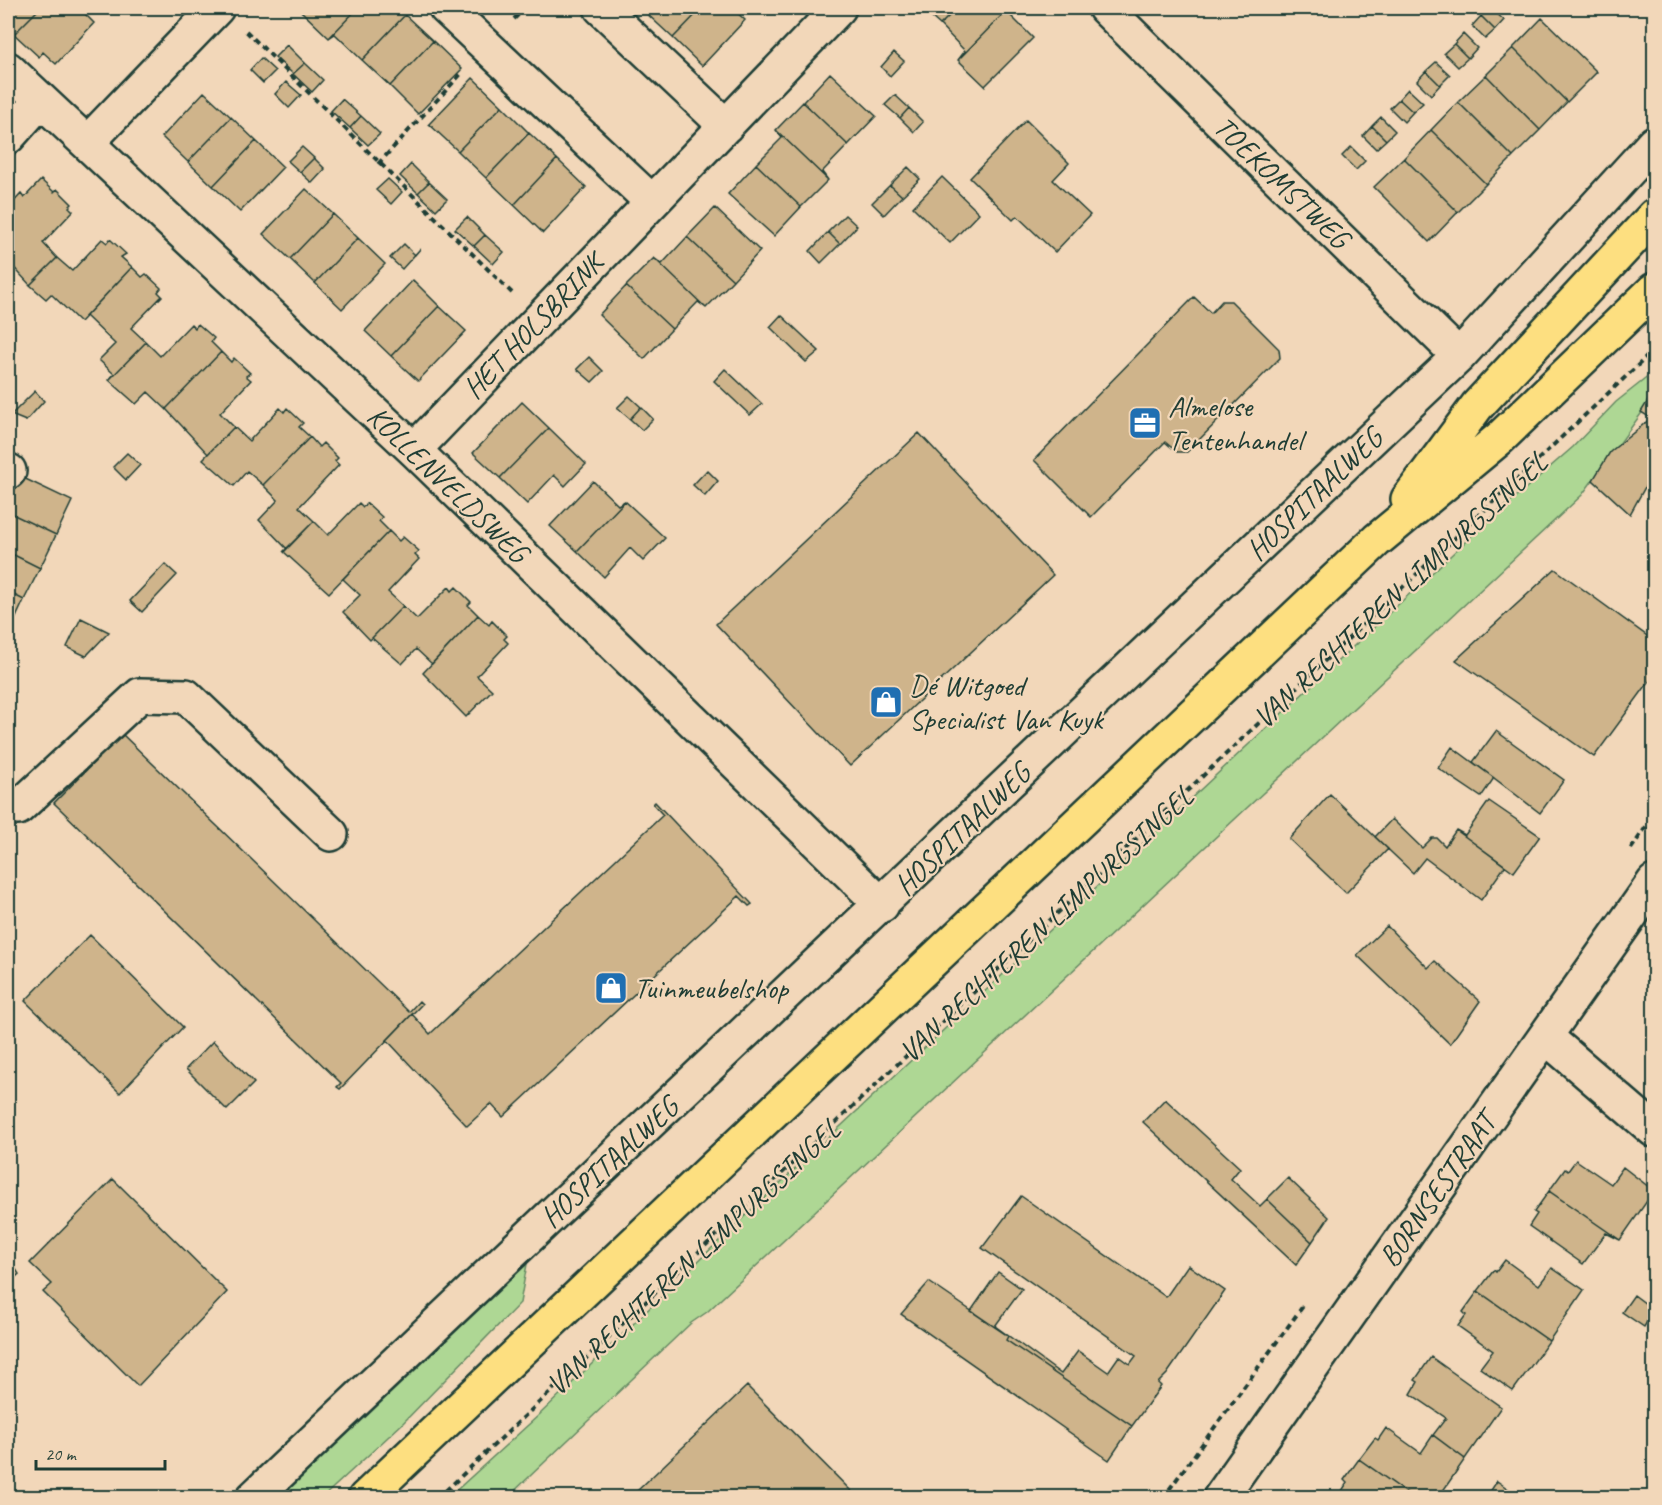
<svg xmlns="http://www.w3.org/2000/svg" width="1662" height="1505" font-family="Caveat,sans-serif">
<rect width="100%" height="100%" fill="#f2d7b9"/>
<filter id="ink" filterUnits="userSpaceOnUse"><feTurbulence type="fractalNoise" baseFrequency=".0167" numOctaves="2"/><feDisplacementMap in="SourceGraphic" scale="12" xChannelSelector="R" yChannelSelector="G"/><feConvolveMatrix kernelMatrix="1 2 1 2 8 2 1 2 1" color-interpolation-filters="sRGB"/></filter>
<g filter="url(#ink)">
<!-- green -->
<path fill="#aed794" stroke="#668a64" stroke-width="1.5" d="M1654 372V396L1582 495 707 1312 691 1323 508 1497 448 1498 539 1415 748 1213 1480 528 1573 447 1616 402Z
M527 1264 520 1303 402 1424 323 1497H281Z"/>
<!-- building -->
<path fill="#cfb48b" stroke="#1f3d34" stroke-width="1.5" d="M8 8H40L14 34 8 27Z
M40 8H79L94 23 56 64 43 52 39 57 14 34Z
M303 8H358L329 38 300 10Z
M358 8H397L405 15 362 60 335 34 329 38Z
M649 8H702L673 38 645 12Z
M702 8H732L745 20 702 66 673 38Z
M921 8H957L940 25Z
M957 8H1003L1006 11 958 60 965 51 940 25Z
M1490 8 1504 20 1495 30 1481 16Z
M1006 11 1033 38 985 86 958 60Z
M405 15 433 41 390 86 362 60Z
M1481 16 1495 30 1485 39 1472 26Z
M1542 18 1597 72 1567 102 1513 48Z
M1463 34 1477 48 1468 58 1454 44Z
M433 41 462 69 418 114 390 86Z
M1454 44 1468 58 1458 67 1444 53Z
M287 45 305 63 293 74 275 57Z
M1513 48 1567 102 1540 130 1486 75Z
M894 52 904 61 890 76 881 67Z
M261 58 275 71 263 83 250 70Z
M1436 62 1450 75 1440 85 1426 71Z
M305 63 323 80 312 92 293 74Z
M1426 71 1440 85 1431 95 1417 81Z
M830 73 876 116 848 145 803 102Z
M1486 75 1540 130 1513 157 1458 102Z
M473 78 502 106 458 151 429 124Z
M286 82 301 95 289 108 275 94Z
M1408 89 1423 103 1413 112 1399 99Z
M204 92 231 117 188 162 162 137Z
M895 95 909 108 900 118 885 105Z
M342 99 361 116 350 128 331 111Z
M1399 99 1413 112 1404 122 1390 108Z
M803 102 848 145 822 172 828 180 776 130Z
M1458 102 1513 157 1486 184 1431 130Z
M502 106 529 133 486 178 458 151Z
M909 108 923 122 914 132 900 118Z
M361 116 380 134 368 145 350 128Z
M231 117 256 141 213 186 188 162Z
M1381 117 1395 131 1386 140 1372 126Z
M1026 120 1069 163 1053 180 1090 215 1055 252 1017 216 1013 220 970 178Z
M1372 126 1386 140 1376 149 1363 136Z
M776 130 828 180 801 207 756 164 782 138Z
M1431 130 1486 184 1458 212 1404 158Z
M529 133 557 159 514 205 486 178Z
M256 141 283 167 240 212 213 186Z
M302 147 314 158 300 172 288 161Z
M1351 147 1365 161 1356 170 1342 156Z
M314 158 325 169 312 183 300 172Z
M1404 158 1458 212 1429 242 1374 187Z
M557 159 586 187 543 233 514 205Z
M411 164 429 182 418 193 400 176Z
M756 164 801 207 774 236 728 194Z
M908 167 920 179 902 196 890 185Z
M942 177 979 213 950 243 913 207Z
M388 179 402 192 391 204 376 190Z
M41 180 54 192 57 189 72 204 69 207 73 211 43 243 57 258 30 285 8 261V208L21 194 24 198Z
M429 182 447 199 436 210 418 193Z
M890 185 902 196 884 215 872 203Z
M306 189 333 214 290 259 263 234Z
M715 208 760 251 733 280 687 237Z
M333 214 358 238 315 283 290 259Z
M845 215 857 226 840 244 828 232Z
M467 217 485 235 474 246 455 229Z
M828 232 840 244 821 263 810 251Z
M485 235 504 252 493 264 474 246Z
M687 237 733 280 706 308 654 258 662 264Z
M358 238 385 264 342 309 315 283Z
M102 239 107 243 110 239 126 254 121 257 132 267 80 322 51 294 46 299 30 285 57 258 72 271Z
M404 244 415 255 420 249 402 269 390 258Z
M654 258 706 308 698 302 672 329 626 286Z
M132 267 142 277 146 274 161 288 158 292 162 296 131 328 146 342 109 380 114 374 99 360 115 344 86 316Z
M413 280 439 306 391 356 365 331Z
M626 286 672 329 644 359 599 315Z
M1194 297 1211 313 1222 301H1231L1279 349 1280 358 1187 452H1177L1165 442 1091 517 1034 460Z
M439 306 466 331 418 381 391 356Z
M781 315 819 351 806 362 770 327Z
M191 324 195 328 198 324 214 338 211 342 221 352 166 409 148 392 136 404 109 380 146 342 160 356Z
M221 352 231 362 234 358 250 373 246 376 251 380 220 413 234 427 208 454 166 409Z
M589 357 603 371 592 382 577 369Z
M725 369 762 404 750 415 714 381Z
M35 391 44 401 26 421 11 415Z
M1654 391V484L1649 480 1630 514 1593 480 1610 452 1651 418 1641 412Z
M629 396 641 407 630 419 617 408Z
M522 402 549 428 500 478 473 453Z
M641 407 653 419 642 430 630 419Z
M280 408 284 412 287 408 303 423 299 427 310 437 263 485 247 471 234 486 203 459 234 427 249 441Z
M549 428 586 464 565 486 554 475 527 504 500 478Z
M919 433 1053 575 850 766 716 624Z
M310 437 319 447 323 443 338 458 335 461 339 465 299 507 314 521 283 552 287 549 259 520 278 500 263 485Z
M127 453 140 465 126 480 113 467Z
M707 470 718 481 705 496 693 485Z
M15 474 72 501 56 535 8 512V490Z
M593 481 618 505 625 501 577 551 550 526Z
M625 501 665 538 643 561 630 548 604 577 577 551Z
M359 503 363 507 367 503 382 517 379 521 389 531 329 593 284 552 314 521 328 535Z
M8 512 56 535 40 568 8 552Z
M389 531 399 541 403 537 419 551 415 555 419 559 388 592 403 606 370 640 343 612 360 595 343 579Z
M8 552 40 568 24 600 8 592Z
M165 564 177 575 142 612 130 601Z
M1555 569 1654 641V675L1594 757 1456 660Z
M449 587 452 591 456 587 471 602 468 605 478 615 432 664 416 649 402 664 372 638 403 606 417 619Z
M8 592 24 600 8 635Z
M478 615 489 625 492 621 507 636 504 639 508 643 477 676 492 690 466 717 423 673Z
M81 618 109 632 86 656 67 647Z
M1496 731 1564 780 1540 813 1473 762Z
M122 734 409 1012 419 1001 422 1004 340 1089 337 1087 341 1083 54 803Z
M1452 747 1494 778 1481 797 1438 768Z
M1330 794 1388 849 1346 893 1289 839Z
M1489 801 1540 836 1514 872 1456 830 1465 835Z
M655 802 752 904 749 906 739 896 503 1117 491 1104 467 1126 387 1040 412 1014 430 1034 663 815 653 804Z
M1392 819 1422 848 1432 838H1437L1445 846 1456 830 1505 866 1481 900 1425 858 1413 873 1375 837Z
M1387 926 1428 968 1435 961 1480 1001 1450 1044 1357 955Z
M90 935 183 1027 120 1093 25 1001Z
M213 1041 254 1083 227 1110 186 1069Z
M1165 1099 1240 1168 1231 1179 1260 1206 1267 1199 1312 1242 1296 1265 1143 1122Z
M1576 1160 1611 1184 1623 1167 1654 1191 1620 1240 1549 1191 1565 1169 1568 1171Z
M1288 1178 1329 1217 1312 1242 1267 1199Z
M113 1179 227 1292 138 1386 43 1292 52 1284 30 1263Z
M1549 1191 1620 1240 1606 1233 1583 1264 1529 1226 1537 1214 1534 1212Z
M1021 1196 1166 1297 1188 1265 1225 1291 1167 1374 1158 1383 1161 1386 1132 1426 1006 1340 1008 1336 971 1311 998 1272 1022 1289 995 1326 1061 1374 1078 1351 1108 1372 1119 1356 1130 1364 1136 1356 982 1248Z
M8 1257 19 1274 8 1284Z
M1505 1260 1539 1285 1552 1268 1584 1290 1549 1341 1478 1291 1494 1270 1496 1272Z
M929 1282 1008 1336 1006 1340 1132 1426 1109 1460 901 1314Z
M1478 1291 1549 1341 1513 1391 1480 1368 1493 1351 1458 1326 1466 1315 1463 1312Z
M1634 1295 1654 1310 1644 1327 1622 1312Z
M1431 1357 1501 1407 1465 1459 1433 1435 1446 1418 1411 1394 1418 1382 1415 1380Z
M747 1386 858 1498H628L637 1491Z
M1386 1428 1421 1453 1433 1435 1465 1459 1438 1498H1414L1359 1459 1375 1438 1378 1440Z
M1359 1459 1414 1498H1345L1340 1494 1347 1483 1344 1480Z
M1497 1481 1521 1498H1486Z"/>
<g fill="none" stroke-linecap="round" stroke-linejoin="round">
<!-- minor casing -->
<g stroke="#1f3d34" stroke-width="38">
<path id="minor" d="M446 8 652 202
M601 8 726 126
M1105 8 1459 356
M8 69 414 450 882 905
M8 137 41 100
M88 142 217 8
M414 450 839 8
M8 472 9 471
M18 808 140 695 186 696 331 834
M1546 1037 1654 1130
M253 1498 1459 356 1654 143
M1220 1498 1654 882"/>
</g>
<!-- major casing -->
<g stroke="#1f3d34" stroke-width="38">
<path id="major" d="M1408 499 1477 406 1654 216
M365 1498 1377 540 1500 438 1654 290"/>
</g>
<!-- path -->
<path stroke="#1f3d34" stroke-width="4" stroke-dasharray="6 4.5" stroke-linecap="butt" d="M514 19 525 8
M246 31 512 293
M378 164 461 74
M1631 849 1654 815
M438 1498 1654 350
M1163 1498 1303 1306"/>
<!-- minor -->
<use href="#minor" stroke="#f2d7b9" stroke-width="33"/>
<!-- major -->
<use href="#major" stroke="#fddf80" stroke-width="33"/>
</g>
</g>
<!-- icons -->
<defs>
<g id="office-square" transform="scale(1.725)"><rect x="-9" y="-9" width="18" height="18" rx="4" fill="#1f6fb2" stroke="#f2d7b9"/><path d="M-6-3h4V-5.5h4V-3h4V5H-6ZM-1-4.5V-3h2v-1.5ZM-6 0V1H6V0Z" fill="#fff"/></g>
<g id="shop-square" transform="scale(1.725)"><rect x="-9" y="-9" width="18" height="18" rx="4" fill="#1f6fb2" stroke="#f2d7b9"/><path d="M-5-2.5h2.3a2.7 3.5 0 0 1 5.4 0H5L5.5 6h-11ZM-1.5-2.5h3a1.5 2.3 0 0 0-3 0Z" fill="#fff"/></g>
</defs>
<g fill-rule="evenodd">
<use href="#office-square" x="1145" y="423"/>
<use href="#shop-square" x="886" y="702"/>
<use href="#shop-square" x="611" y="988"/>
</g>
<g text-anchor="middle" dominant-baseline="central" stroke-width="4.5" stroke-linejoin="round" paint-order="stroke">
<!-- street labels -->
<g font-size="30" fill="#1f3d34" stroke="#f2d7b9">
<text transform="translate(1282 182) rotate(44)">TOEKOMSTWEG</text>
<text transform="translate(533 326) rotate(-46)">HET HOLSBRINK</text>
<text transform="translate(448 484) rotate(44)">KOLLENVELDSWEG</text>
<text transform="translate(1314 494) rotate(-44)">HOSPITAALWEG</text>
<text transform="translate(1400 590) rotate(-43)">VAN RECHTEREN LIMPURGSINGEL</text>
<text transform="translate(962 829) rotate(-44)">HOSPITAALWEG</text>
<text transform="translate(1046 924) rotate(-43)">VAN RECHTEREN LIMPURGSINGEL</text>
<text transform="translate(609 1162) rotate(-43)">HOSPITAALWEG</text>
<text transform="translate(1437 1190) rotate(-55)">BORNSESTRAAT</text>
<text transform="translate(693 1257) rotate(-43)">VAN RECHTEREN LIMPURGSINGEL</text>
</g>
<!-- poi labels -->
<g font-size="30" fill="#1f3d34" stroke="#f2d7b9" text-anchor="start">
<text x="1168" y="406">Almelose<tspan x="1168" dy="34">Tentenhandel</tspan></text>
<text x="909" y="685">Dé Witgoed<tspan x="909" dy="34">Specialist Van Kuyk</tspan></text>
<text x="634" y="988">Tuinmeubelshop</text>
</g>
</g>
<!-- margin -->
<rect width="1662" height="1505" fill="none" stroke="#f2d7b9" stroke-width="30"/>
<rect x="15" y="15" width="1632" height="1475" fill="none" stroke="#1f3d34" stroke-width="2" filter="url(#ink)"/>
<!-- scale -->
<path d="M36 1460v9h129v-9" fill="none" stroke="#1f3d34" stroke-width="3"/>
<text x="45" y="1460" font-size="18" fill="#1f3d34" stroke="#f2d7b9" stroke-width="4.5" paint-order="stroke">20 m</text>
</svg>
